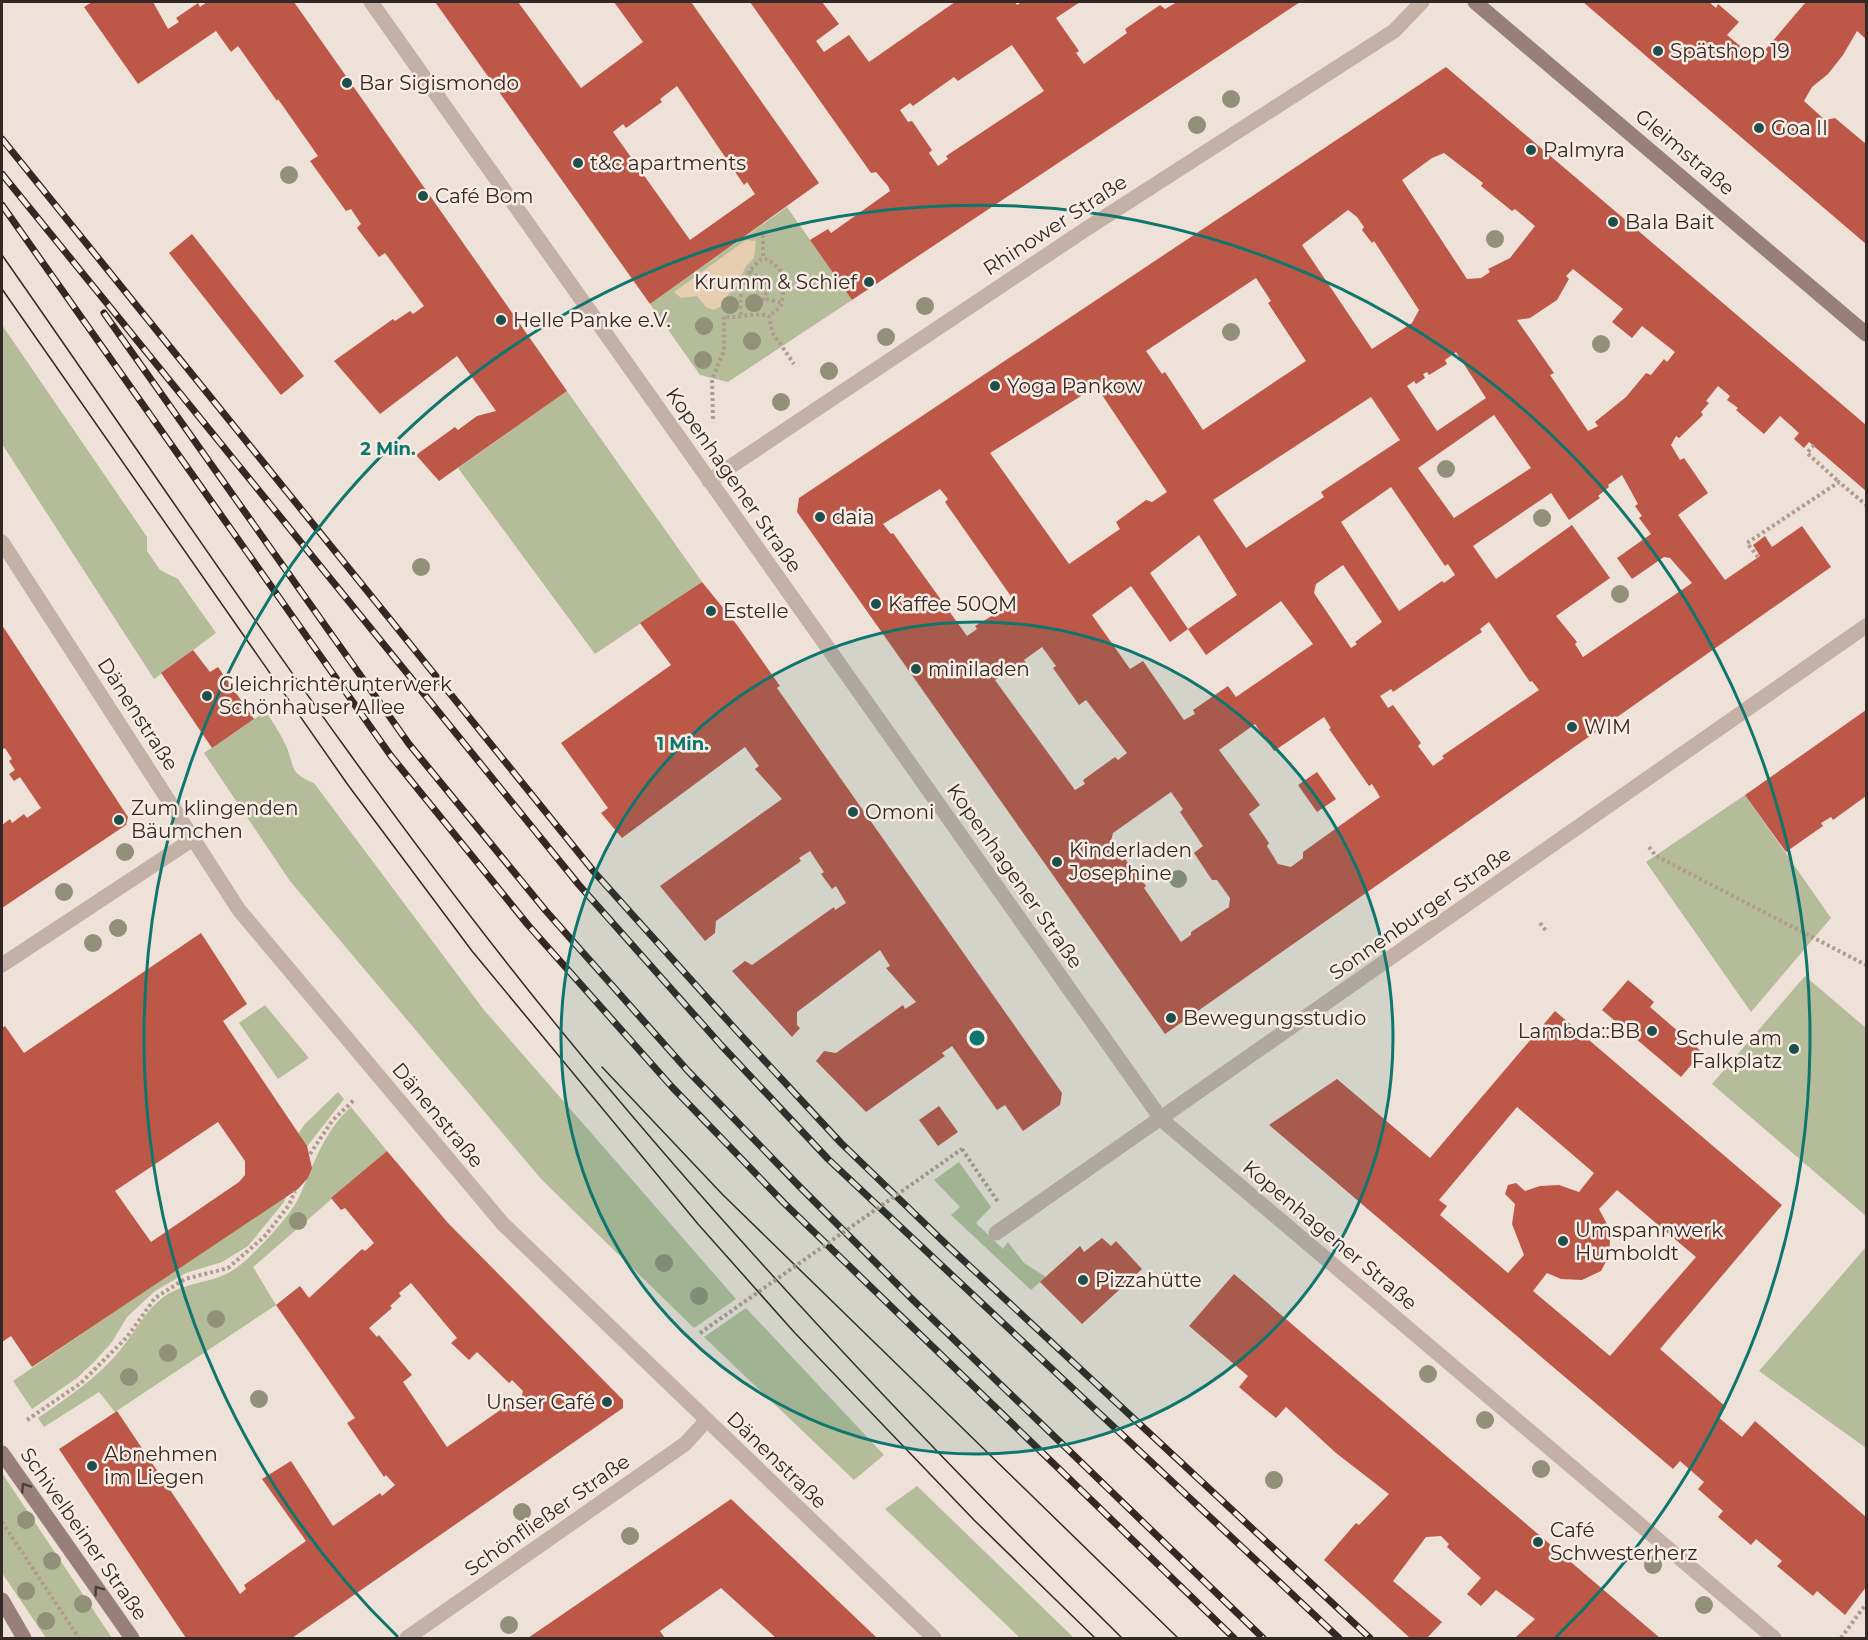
<svg xmlns="http://www.w3.org/2000/svg" width="1868" height="1640" font-family="Montserrat,sans-serif">
<rect width="100%" height="100%" fill="#eee1d8"/>
<!-- green -->
<path fill="#b4bc99" d="M787 207 852 300 728 382 700 375 650 304Z
M2 325 147 537V551L160 570 178 579 216 633 154 679 2 444Z
M567 391 702 582 595 654 458 468Z
M266 711C273 723 282 736 287 748 295 769 290 773 314 783L484 1010 736 1299 694 1328 542 1180 290 881 204 753Z
M1745 795 1831 918 1751 1012 1646 862Z
M1805 976 1866 1028V1216L1712 1084Z
M265 1005 309 1058 278 1079 239 1023Z
M338 1092 344 1099 309 1144 297 1166 284 1202 248 1246 222 1262 186 1273 155 1291 127 1317 112 1342 95 1361 77 1378 32 1409 13 1381 262 1211 290 1146 305 1124Z
M351 1107 387 1151 253 1267 276 1305 115 1412 99 1392 44 1427 38 1418C68 1397 98 1378 121 1349 135 1332 144 1313 161 1299 179 1284 203 1284 224 1275 240 1268 254 1253 266 1240 279 1226 293 1211 301 1193 314 1163 325 1130 351 1107Z
M959 1162 991 1207 976 1223 1003 1249 1008 1242 1024 1263 1046 1277 1031 1290 951 1215 960 1207 934 1180Z
M1866 1247V1448L1759 1371Z
M746 1308 884 1455 854 1480 704 1337Z
M2 1473 112 1638H46L2 1573Z
M917 1486 1074 1638H1020L885 1509Z"/>
<!-- sand -->
<path fill="#e8ceb0" d="M746 240 756 241 754 258 746 266 736 287 724 299 720 307 713 310 706 307 697 296 681 298 674 292Z"/>
<!-- building -->
<path fill="#bd5748" fill-rule="evenodd" d="M92 2H153L168 29 179 22 176 18 198 3 200 7 207 2H294L567 391 439 481 416 455 455 427 458 430 477 416 496 411 457 356 380 414 334 361 393 319 395 321 410 311 413 314 424 306 385 253 379 257 357 228 361 224 351 209 346 211 310 161 318 156 278 99 277 101 238 46 231 52 216 31 138 84 84 7Z
M435 2H518L581 88 643 42 614 2H691L819 183 650 304ZM677 86 744 185 747 182 755 194 690 240 613 132 623 124 626 128 662 102 660 99Z
M750 2H822L839 24 816 41 824 52 849 35 869 62 955 2H1015L1017 5 1022 2H1080L1056 18 1079 51 1076 53 1084 64 1127 33 1125 29 1160 5 1165 9 1177 2H1300L852 300 810 240 828 229 831 233 890 191 888 186 876 172 871 173ZM1012 45 1044 91 946 156 948 159 938 166 929 153 932 150 912 121 908 122 900 110 910 103 913 106 954 77 958 81Z
M1583 2H1709L1716 8 1718 4 1739 22 1727 35 1759 62 1768 52 1765 50 1805 3 1866 2V39L1857 31 1843 55 1828 74 1812 87 1804 101 1825 120 1835 118 1866 144V244Z
M1446 67 1866 425V491L1809 442 1804 448 1794 439 1799 433 1780 416 1764 434 1736 410 1738 408 1727 400 1730 396 1718 386 1706 401 1709 403 1701 412 1703 415 1679 438 1676 436 1671 445 1680 460 1684 458 1708 493 1678 515 1725 580 1760 556 1753 545 1765 536 1772 547 1802 526 1831 567 1165 1034 797 512 799 498ZM1444 153 1483 183 1481 186 1512 211 1515 209 1535 226 1510 258 1488 269 1490 272 1481 278 1467 279 1402 180 1432 158ZM1348 210 1357 217 1364 227 1362 230 1372 243 1374 241 1419 310 1412 323 1372 349 1302 245ZM1573 269 1623 309 1612 322 1632 338 1642 326 1675 352 1667 362 1664 359 1651 375 1646 373 1626 397 1595 422 1598 426 1588 431 1550 375 1554 373 1517 320 1530 318 1557 300 1569 279 1566 276ZM1256 278 1271 301 1268 303 1306 361 1203 430 1165 372 1162 374 1146 351ZM1456 352 1486 398 1437 431 1407 386 1414 381 1416 384 1425 378 1423 374 1427 372 1429 375 1447 364 1445 360ZM1094 383 1167 492 1152 502 1146 500 1116 522 1120 529 1069 564 990 453 1081 396 1082 391ZM1371 397 1400 440 1321 492 1324 497 1246 548 1213 500ZM1494 415 1531 468 1454 518 1418 468ZM1622 475 1638 504 1635 506 1642 516 1639 518 1651 534 1617 558 1632 579 1664 557 1670 558 1692 583 1583 657 1575 644 1577 642 1556 616 1610 578 1572 525 1496 579 1473 546 1551 493 1569 520 1600 498 1598 496 1609 487 1608 485ZM1391 487 1445 566 1448 564 1455 575 1444 583 1442 581 1399 611 1341 522ZM940 489 948 499 945 502 1015 602 975 626 977 629 967 636 893 533 891 534 883 524ZM1199 535 1237 595 1188 629 1150 573ZM1343 565 1382 622 1355 642 1357 644 1351 648 1314 593 1316 584ZM1131 586 1170 642 1188 629 1206 655 1281 601 1313 644 1236 697 1228 686 1193 710 1195 714 1184 720 1143 661 1130 669 1092 615ZM1489 622 1530 682 1532 681 1539 690 1442 756 1444 758 1433 766 1418 746 1421 743 1393 705 1388 708 1380 696 1391 689 1393 692 1439 661 1482 632 1480 629ZM1042 647 1056 666 1053 668 1079 705 1086 700 1127 753 1118 760 1115 757 1083 780 1085 784 1075 790 995 680 1026 663 1024 660ZM1324 717 1331 728 1329 729 1369 786 1372 784 1380 797 1303 852V858L1291 867 1278 864 1267 846 1269 843 1249 814 1260 805 1219 750 1255 724 1274 751ZM1171 792 1183 809 1180 812 1203 846 1194 853 1212 880H1217L1230 898 1229 907 1191 932V935L1181 942 1144 888 1146 886 1125 859 1122 861 1110 845 1113 833Z
M192 234 304 376 281 395 169 253Z
M702 582 737 625 780 686 777 688 1062 1093 1060 1105 1023 1131 1005 1105 997 1110 952 1046 942 1053 945 1056 866 1112 816 1061 824 1051 836 1053 903 1005 905 1009 916 1002 886 968 890 966 880 950 797 1012V1025L800 1028 792 1037 732 971 745 961 752 965 834 907 835 910 846 903 836 886 832 889 821 874 824 872 810 851 799 858 801 861 716 921 715 933 705 941 660 886 782 799 755 769 759 766 745 747 622 838 601 813 608 808 561 743 671 665 640 623Z
M2 625 128 817 126 825 2 908V825L10 819 12 823 24 814 27 818 41 808 20 777 14 781 9 774 15 770 9 761 12 759 5 748 2 750Z
M193 650 210 672 218 667 254 719 212 748 161 673Z
M1866 710V796L1833 820 1831 817 1821 823 1823 826 1786 852 1745 795Z
M1317 772 1336 799 1317 812 1298 785Z
M201 933 247 1004 223 1021 307 1146 312 1168 308 1178 298 1189 32 1367 11 1336 2 1342V1028L5 1026 24 1053ZM218 1122 245 1161V1175L239 1182 151 1242 115 1191Z
M1628 980 1654 1002 1650 1007 1702 1052 1681 1077 1602 1010Z
M1555 1011 1782 1205 1660 1349 1726 1407 1718 1417 1742 1437 1755 1421 1866 1517V1587L1845 1615 1817 1591 1813 1596 1777 1566 1782 1561 1756 1539 1751 1545 1718 1517 1723 1511 1698 1489 1704 1482 1680 1461 1673 1469 1269 1125 1337 1079 1430 1158ZM1517 1107 1594 1173 1579 1192 1559 1185 1540 1186 1525 1191 1516 1183 1508 1185 1505 1194 1515 1204 1512 1224 1524 1255 1508 1273 1440 1215 1447 1206 1439 1200ZM1617 1190 1696 1257 1610 1356 1533 1291 1547 1273 1561 1279 1582 1280 1601 1271 1608 1258 1610 1242 1608 1226 1599 1209Z
M939 1106 958 1132 938 1146 919 1120Z
M387 1151 448 1223 623 1400V1408L292 1638H186L59 1449 117 1411 240 1594 246 1589 244 1585 306 1541 262 1479 291 1461 333 1526 380 1493 382 1496 395 1485 386 1475 384 1477 347 1423 355 1418 276 1305 300 1286 309 1298 362 1249 365 1251 374 1243 345 1208 341 1210 331 1198ZM411 1283 457 1338 451 1343 469 1360 477 1352 509 1383 512 1380 523 1391 521 1399 512 1406 509 1404 447 1447 403 1382 412 1375 379 1335 377 1337 369 1328 392 1308 390 1306 401 1296 399 1293Z
M1102 1238 1111 1246 1116 1241 1142 1269 1082 1324 1040 1282 1080 1246 1084 1252Z
M1234 1274 1308 1338 1660 1638H1515L1535 1619 1496 1590 1481 1606 1467 1594 1481 1578 1447 1547 1449 1544 1441 1536 1426 1537 1393 1581 1442 1622 1427 1638H1410L1324 1560 1356 1523 1359 1525 1389 1494 1336 1453 1286 1407 1276 1418 1254 1400 1239 1387 1248 1376 1189 1326Z
M731 1499 877 1638H776L721 1588 660 1631 665 1638H528Z"/>
<g fill="none" stroke-linecap="round" stroke-linejoin="round">
<!-- path -->
<path stroke="#b19a8f" stroke-width="4" stroke-dasharray="3 3" stroke-linecap="butt" d="M763 235V258
M750 271 766 284 768 290 756 312
M766 299 782 303
M741 315C739 290 743 273 763 258 788 268 785 284 781 307L769 316
M713 419 712 379 724 351V316C737 320 752 311 769 316L772 332 794 364
M1814 445 1807 453 1839 482
M1758 557 1747 543 1839 482 1866 505
M1649 847 1656 856 1866 965
M1540 923 1547 932
M962 1149 998 1202
M310 1154 332 1121 355 1099
M27 1420 81 1383 127 1337 155 1298 185 1279 228 1268 264 1237 289 1205 295 1191
M2 1522 79 1638
M1841 1638 1866 1604"/>
<!-- street -->
<path stroke="#c5b0a5" stroke-width="15" d="M371 2 1162 1120 1774 1638
M709 481 1083 231 1394 31 1422 2
M2 542 239 910 503 1224 934 1638
M2 965 193 839
M996 1233 1866 626
M407 1638 685 1444 706 1421"/>
<!-- secondary -->
<path stroke="#987f77" stroke-width="15" d="M1475 2 1866 334
M2 1453 132 1638
M2 1600 24 1638"/>
<!-- tram -->
<path stroke="#322826" stroke-width="1.5" d="M2 255C185 516 360 785 563 1033 737 1246 926 1445 1122 1638
M2 289 348 785 472 951 698 1224 794 1332 974 1520 1095 1638
M602 1067 723 1195 1178 1638"/>
<!-- rail casing -->
<g stroke="#322826" stroke-width="7">
<path id="rail" d="M2 139 595 873 737 1031 841 1143 949 1247 1370 1638
M2 174 579 885 721 1045 828 1159 1339 1638
M2 205 391 756 528 925 672 1087 784 1203 1234 1638
M104 313 409 744 546 911 688 1071 799 1186 913 1300 1263 1638"/>
</g>
<!-- rail -->
<use href="#rail" stroke="#f7ece3" stroke-width="4.5" stroke-dasharray="14" stroke-linecap="butt"/>
<!-- path-bridge -->
<path stroke="#b19a8f" stroke-width="4" stroke-dasharray="3 3" stroke-linecap="butt" d="M700 1333 962 1149"/>
</g>
<!-- trees -->
<g fill="#919079">
<circle cx="1231" cy="99" r="9"/>
<circle cx="1197" cy="125" r="9"/>
<circle cx="289" cy="175" r="9"/>
<circle cx="1495" cy="239" r="9"/>
<circle cx="754" cy="303" r="9"/>
<circle cx="730" cy="305" r="9"/>
<circle cx="925" cy="306" r="9"/>
<circle cx="704" cy="326" r="9"/>
<circle cx="1231" cy="332" r="9"/>
<circle cx="886" cy="337" r="9"/>
<circle cx="752" cy="341" r="9"/>
<circle cx="1601" cy="344" r="9"/>
<circle cx="703" cy="360" r="9"/>
<circle cx="829" cy="371" r="9"/>
<circle cx="781" cy="402" r="9"/>
<circle cx="1446" cy="469" r="9"/>
<circle cx="1542" cy="518" r="9"/>
<circle cx="421" cy="567" r="9"/>
<circle cx="1620" cy="594" r="9"/>
<circle cx="125" cy="852" r="9"/>
<circle cx="1178" cy="879" r="9"/>
<circle cx="64" cy="892" r="9"/>
<circle cx="118" cy="928" r="9"/>
<circle cx="93" cy="943" r="9"/>
<circle cx="298" cy="1221" r="9"/>
<circle cx="664" cy="1263" r="9"/>
<circle cx="699" cy="1296" r="9"/>
<circle cx="216" cy="1319" r="9"/>
<circle cx="168" cy="1353" r="9"/>
<circle cx="1428" cy="1374" r="9"/>
<circle cx="129" cy="1377" r="9"/>
<circle cx="259" cy="1399" r="9"/>
<circle cx="1485" cy="1420" r="9"/>
<circle cx="1541" cy="1469" r="9"/>
<circle cx="1274" cy="1480" r="9"/>
<circle cx="522" cy="1512" r="9"/>
<circle cx="26" cy="1520" r="9"/>
<circle cx="630" cy="1536" r="9"/>
<circle cx="52" cy="1561" r="9"/>
<circle cx="1653" cy="1565" r="9"/>
<circle cx="26" cy="1591" r="9"/>
<circle cx="83" cy="1604" r="9"/>
<circle cx="1704" cy="1605" r="9"/>
<circle cx="46" cy="1621" r="9"/>
<circle cx="509" cy="1625" r="9"/>
</g>
<!-- one-way arrows -->
<defs><path id="oneway-chevron" d="M-2-3.5L2.5 0L-2 3.5" fill="none" stroke-width="1.6" stroke-linecap="round" stroke-linejoin="round" transform="scale(1.5)"/></defs>
<g stroke="#4c3e3a">
<use href="#oneway-chevron" transform="translate(25 1487) rotate(-124)"/>
<use href="#oneway-chevron" transform="translate(98 1590) rotate(-126)"/>
</g>
<!-- distance rings -->
<circle cx="977" cy="1038" r="416" fill="#0f766e" fill-opacity=".12"/>
<g fill="none" stroke="#0f766e" stroke-width="3">
<circle cx="977" cy="1038" r="416"/>
<path d="M398 1637A833 833 0 1 1 1556 1637"/>
</g>
<!-- markers -->
<g fill="#1f4f4d" stroke="#f7ece3" stroke-width="2">
<circle cx="1658" cy="51" r="6"/>
<circle cx="347" cy="83" r="6"/>
<circle cx="1759" cy="128" r="6"/>
<circle cx="1531" cy="150" r="6"/>
<circle cx="578" cy="163" r="6"/>
<circle cx="423" cy="196" r="6"/>
<circle cx="1613" cy="222" r="6"/>
<circle cx="869" cy="282" r="6"/>
<circle cx="501" cy="320" r="6"/>
<circle cx="995" cy="386" r="6"/>
<circle cx="820" cy="517" r="6"/>
<circle cx="876" cy="604" r="6"/>
<circle cx="711" cy="611" r="6"/>
<circle cx="916" cy="669" r="6"/>
<circle cx="207" cy="696" r="6"/>
<circle cx="1572" cy="727" r="6"/>
<circle cx="853" cy="812" r="6"/>
<circle cx="119" cy="820" r="6"/>
<circle cx="1057" cy="862" r="6"/>
<circle cx="1171" cy="1018" r="6"/>
<circle cx="1652" cy="1031" r="6"/>
<circle cx="1794" cy="1049" r="6"/>
<circle cx="1563" cy="1241" r="6"/>
<circle cx="1083" cy="1280" r="6"/>
<circle cx="607" cy="1402" r="6"/>
<circle cx="92" cy="1466" r="6"/>
<circle cx="1538" cy="1542" r="6"/>
</g>
<g text-anchor="middle" dominant-baseline="central" stroke-width="5" stroke-linejoin="round" paint-order="stroke">
<!-- poi labels -->
<g font-size="20" fill="#322826" stroke="#f7ece3" text-anchor="start">
<text x="1670" y="51">Spätshop 19</text>
<text x="359" y="83">Bar Sigismondo</text>
<text x="1771" y="128">Goa II</text>
<text x="1543" y="150">Palmyra</text>
<text x="590" y="163">t&amp;c apartments</text>
<text x="435" y="196">Café Bom</text>
<text x="1625" y="222">Bala Bait</text>
<text x="857" y="282" text-anchor="end">Krumm &amp; Schief</text>
<text x="513" y="320">Helle Panke e.V.</text>
<text x="1007" y="386">Yoga Pankow</text>
<text x="832" y="517">daia</text>
<text x="888" y="604">Kaffee 50QM</text>
<text x="723" y="611">Estelle</text>
<text x="928" y="669">miniladen</text>
<text x="219" y="684">Gleichrichterunterwerk<tspan x="219" dy="23">Schönhauser Allee</tspan></text>
<text x="1584" y="727">WIM</text>
<text x="131" y="808">Zum klingenden<tspan x="131" dy="23">Bäumchen</tspan></text>
<text x="865" y="812">Omoni</text>
<text x="1069" y="850">Kinderladen<tspan x="1069" dy="23">Josephine</tspan></text>
<text x="1183" y="1018">Bewegungsstudio</text>
<text x="1640" y="1031" text-anchor="end">Lambda::BB</text>
<text x="1782" y="1038" text-anchor="end">Schule am<tspan x="1782" dy="23">Falkplatz</tspan></text>
<text x="1575" y="1230">Umspannwerk<tspan x="1575" dy="23">Humboldt</tspan></text>
<text x="1095" y="1280">Pizzahütte</text>
<text x="595" y="1402" text-anchor="end">Unser Café</text>
<text x="104" y="1454">Abnehmen<tspan x="104" dy="23">im Liegen</tspan></text>
<text x="1550" y="1530">Café<tspan x="1550" dy="23">Schwesterherz</tspan></text>
</g>
<!-- street labels -->
<g font-size="20" fill="#322826" stroke="#f7ece3">
<text transform="translate(1685 152) rotate(40)">Gleimstraße</text>
<text transform="translate(1055 225) rotate(-33)">Rhinower Straße</text>
<text transform="translate(734 480) rotate(55)">Kopenhagener Straße</text>
<text transform="translate(138 714) rotate(57)">Dänenstraße</text>
<text transform="translate(1015 876) rotate(55)">Kopenhagener Straße</text>
<text transform="translate(1420 913) rotate(-35)">Sonnenburger Straße</text>
<text transform="translate(438 1115) rotate(50)">Dänenstraße</text>
<text transform="translate(1330 1235) rotate(40)">Kopenhagener Straße</text>
<text transform="translate(777 1460) rotate(44)">Dänenstraße</text>
<text transform="translate(547 1515) rotate(-35)">Schönfließer Straße</text>
<text transform="translate(84 1534) rotate(55)">Schivelbeiner Straße</text>
</g>
</g>
<circle cx="977" cy="1038" r="9" fill="#0f766e" stroke="#f7ece3" stroke-width="3"/>
<g font-size="18" text-anchor="middle" font-weight="bold" fill="#0f766e" stroke="#f7ece3" stroke-width="5" stroke-linejoin="round" paint-order="stroke">
<text x="388" y="455">2 Min.</text>
<text x="683" y="750">1 Min.</text>
</g>
<!-- border -->
<rect width="1868" height="1640" fill="none" stroke="#322826" stroke-width="6"/>
</svg>
